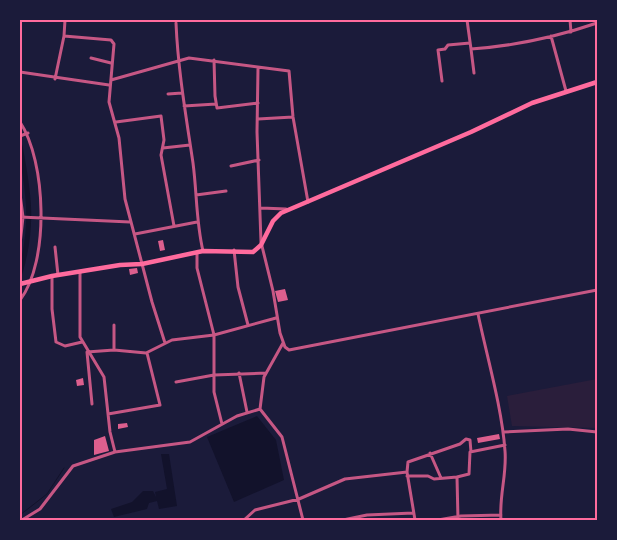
<svg xmlns="http://www.w3.org/2000/svg" width="617" height="540" font-family="Overpass,sans-serif">
<rect width="100%" height="100%" fill="#1b1b3a"/>
<!-- green -->
<path fill="#2a1e3b" d="M597 379V428L512 426 507 396Z"/>
<!-- water -->
<path fill="#12122b" d="M257 416 276 440 284 480 234 502 207 437Z
M161 454H169L177 506 159 509 157 501 149 503 147 509 114 517 111 509 132 502 143 491H153L156 497 155 492 167 489Z"/>
<g fill="none" stroke-linecap="round" stroke-linejoin="round">
<!-- stream -->
<path stroke="#12122b" stroke-width="1" d="M20 515 47 494 64 468"/>
<!-- canal -->
<path stroke="#12122b" stroke-width="5" d="M20 146C29 193 34 226 20 273"/>
</g>
<!-- building -->
<path fill="#dd5f8e" d="M163 240 165 250 160 251 158 241Z
M137 268 138 273 130 275 129 269Z
M285 289 288 300 278 302 275 291Z
M83 378 84 385 77 386 76 380Z
M127 423 128 427 118 429V424Z
M499 434 500 439 478 443 477 438Z
M105 436 109 451 94 455V440Z"/>
<g fill="none" stroke-linecap="round" stroke-linejoin="round">
<!-- minor -->
<path stroke="#c65784" stroke-width="3" d="M65 20 64 36 111 40 114 44 109 102 119 138 125 199 152 302 165 343
M467 20 471 49C514 46 556 37 597 23
M570 20 571 32
M176 23C178 70 186 116 193 163 197 193 196 222 203 251
M551 36 566 91
M471 49 474 73
M91 58 111 63
M214 60 215 96 217 108 258 103
M258 68 257 132 261 242 273 291 280 333 285 347 289 350 597 290
M20 72 109 85
M55 79 64 36
M111 80 189 58 289 71 293 117 308 202
M442 81 438 50 445 49 448 45 470 43
M168 94 182 93
M184 106 216 104
M258 119 293 117
M20 122C46 161 50 261 20 300
M116 122 161 116 164 140 161 155 174 226
M20 136 28 133
M163 148 190 145
M231 166 259 160
M20 194 23 217 20 244
M196 195 226 191
M261 208 286 209
M20 217 130 222
M135 234 197 222
M55 247 58 275
M234 250 238 287 248 325
M197 253V268L214 335 276 318
M80 272V337L104 377 110 432 115 452
M52 276V309L56 342 65 346 82 342
M478 314C487 357 502 408 505 451 507 474 499 496 501 520
M283 343 264 377 260 409 282 437 303 520
M114 350 146 353 172 340 214 335V375L266 373
M239 373 247 412
M176 382 214 375V392L222 424
M92 404 87 352 114 350V325
M108 414 160 405 147 353
M504 432 568 429 597 432
M430 453 441 478
M407 476H428L434 479 457 477 458 520
M457 477 469 474 470 452 505 445
M22 520 40 509 73 466 115 452 190 442 237 416 260 409
M244 520 255 510 299 499 345 479 407 472
M343 520 367 515 413 513
M415 520 407 472 408 462 460 444 466 439 470 440 471 452
M438 520 461 516 501 515"/>
<!-- secondary -->
<path stroke="#ff6b9d" stroke-width="4.5" d="M20 284 52 276 120 265 142 264 203 251 253 252 261 245 273 221 281 213 471 132 532 103 597 82"/>
</g>
<!-- border -->
<rect width="617" height="540" fill="none" stroke="#1b1b3a" stroke-width="42"/>
<rect x="21" y="21" width="575" height="498" fill="none" stroke="#ff6b9d" stroke-width="2"/>
</svg>
